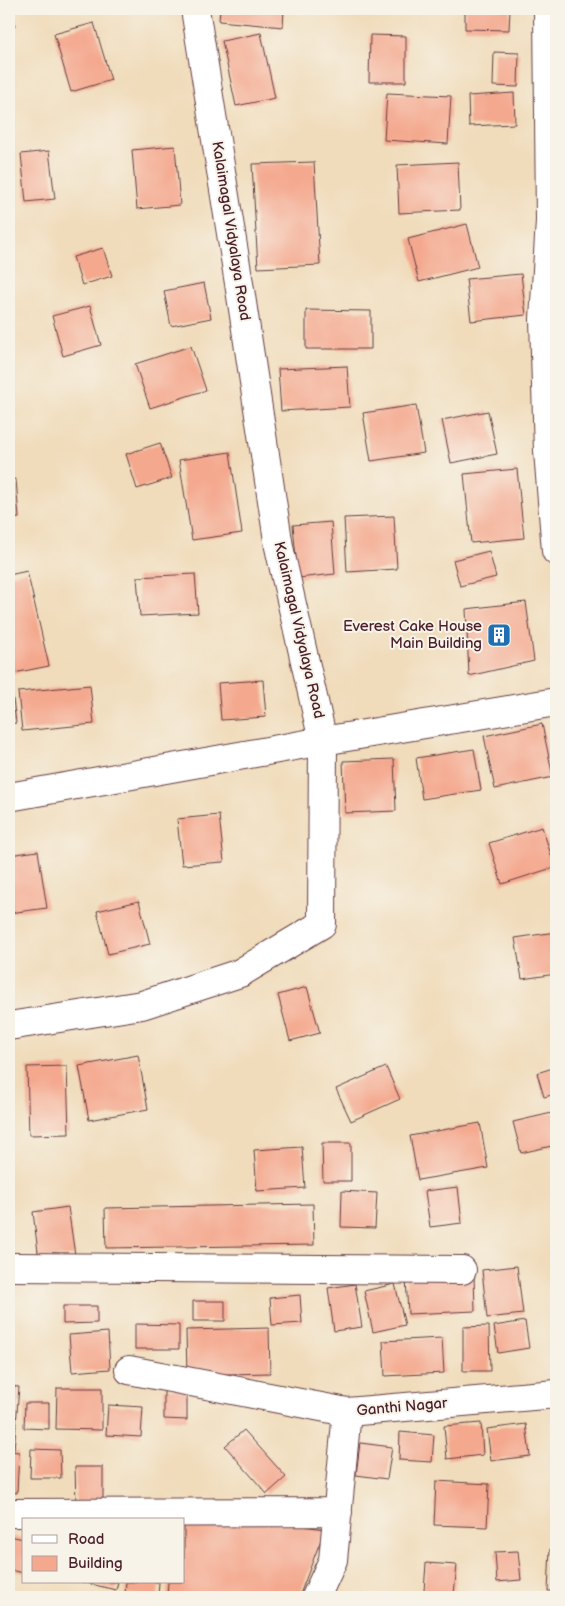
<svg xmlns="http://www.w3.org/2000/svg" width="565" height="1606" font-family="'Balsamiq Sans',sans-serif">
<rect width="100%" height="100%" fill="#f7f3e8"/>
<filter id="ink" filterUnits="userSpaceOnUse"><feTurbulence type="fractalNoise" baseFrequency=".02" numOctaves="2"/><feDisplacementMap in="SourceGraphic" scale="10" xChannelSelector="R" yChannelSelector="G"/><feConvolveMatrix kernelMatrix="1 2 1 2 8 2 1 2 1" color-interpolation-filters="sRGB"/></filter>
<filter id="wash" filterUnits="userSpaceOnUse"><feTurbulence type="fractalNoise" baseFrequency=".0096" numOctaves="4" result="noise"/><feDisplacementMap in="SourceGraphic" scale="20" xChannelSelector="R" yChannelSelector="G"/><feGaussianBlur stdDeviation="1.12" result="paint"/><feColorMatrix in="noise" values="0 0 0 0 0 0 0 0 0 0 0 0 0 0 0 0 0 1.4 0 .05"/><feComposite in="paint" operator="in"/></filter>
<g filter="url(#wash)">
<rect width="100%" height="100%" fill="#f0dbba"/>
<g id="blocks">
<!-- building -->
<path fill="#f4a98f" d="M9 9H11L15 26 9 27Z
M220 9H284L283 27 219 21Z
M465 9H510L509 30 465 29Z
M94 23 111 80 71 92 54 34Z
M261 33 275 98 236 106 222 41Z
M370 35 406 36V82H369Z
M494 52 519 53 518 87 493 86Z
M387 93 451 96 448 144 384 140Z
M514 93 515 124 469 126 468 96Z
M175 146 180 205 137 209 132 150Z
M49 151 55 199 26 202 21 154Z
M314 162 320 265 258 268 252 164Z
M458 162 460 210 399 213 397 165Z
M467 224 478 267 419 282 408 239Z
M103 248 112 276 82 285 73 257Z
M521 274 526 315 471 321 466 279Z
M204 283 211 318 171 326 164 291Z
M90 306 101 345 63 356 52 316Z
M306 310 371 311V349H306Z
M191 346 206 390 150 408 135 364Z
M347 366 350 407 281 411 278 369Z
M416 405 424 453 371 461 363 413Z
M488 411 497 454 451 463 442 420Z
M160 443 172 478 137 489 126 454Z
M230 452 242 533 192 540 179 460Z
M517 469 524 538 471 543 464 474Z
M16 479 19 518 9 519V480Z
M394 516 397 569 347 572 344 518Z
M331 522 335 574 298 578 293 525Z
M489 551 496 577 460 586 453 560Z
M27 571 49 666 9 674V575Z
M195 574 198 613 140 616 137 577Z
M526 602 534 661 469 676 466 609Z
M263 680 266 717 221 720 218 683Z
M90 685 94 724 22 731 18 692Z
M9 691H12L16 723 9 724Z
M542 724 553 777 495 789 484 736Z
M474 749 481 790 422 799 416 758Z
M394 759 396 811 345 813 343 761Z
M219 815 224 862 182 865 177 819Z
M542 827 555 867 502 884 489 843Z
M38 851 47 908 9 913V855Z
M139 901 150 944 108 954 97 911Z
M556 932V974L522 979 515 938Z
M307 987 320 1033 290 1041 278 995Z
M138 1055 148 1109 89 1120 79 1066Z
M67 1066 69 1134 29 1135 27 1067Z
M386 1067 400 1099 351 1121 336 1089Z
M556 1067V1094L544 1097 537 1073Z
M556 1112V1145L521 1153 513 1122Z
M480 1123 488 1168 418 1180 410 1136Z
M322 1143H351V1181H323Z
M302 1147 305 1188 257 1191 254 1150Z
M458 1187 462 1223 430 1227 425 1191Z
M342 1191 377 1193 375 1228 341 1227Z
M313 1204 314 1245 106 1248 105 1208Z
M68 1207 75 1255 39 1260 33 1212Z
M517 1266 523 1314 487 1318 482 1270Z
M474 1274 475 1311 408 1314 406 1277Z
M355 1284 362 1327 334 1331 328 1288Z
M395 1284 405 1325 373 1332 364 1291Z
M300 1295 302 1323 272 1325 270 1298Z
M193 1301H225V1321H193Z
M63 1306H97V1323L63 1324Z
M525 1321 529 1348 498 1353 494 1326Z
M135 1324 179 1325V1349H135Z
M489 1326 490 1371H463V1327Z
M269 1328 270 1373 187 1375 186 1330Z
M108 1332 110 1369 72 1372 69 1335Z
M442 1338 444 1373 385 1376 383 1341Z
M9 1386 19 1387 14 1450H9Z
M57 1388H102V1430L56 1429Z
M164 1389H187V1420L164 1419Z
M25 1403H49V1429L24 1428Z
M108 1405 143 1407 141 1437 106 1435Z
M481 1423 483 1455 447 1459 444 1426Z
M526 1424 530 1456 491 1461 487 1429Z
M244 1430 286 1477 267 1494 225 1446Z
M400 1432 434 1435 432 1462 399 1460Z
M360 1443 392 1447 387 1479 356 1475Z
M31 1449 60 1450 61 1478H30Z
M9 1451 19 1452 17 1493 9 1492Z
M75 1467H103V1505H76Z
M436 1481 489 1484 487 1527 434 1525Z
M238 1518 325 1529 299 1597H167L168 1582H184V1524Z
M9 1536 24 1539V1573L9 1570Z
M550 1549H556V1591H548Z
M518 1551 521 1580 497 1582 495 1552Z
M426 1563 457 1565 454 1594 424 1591Z
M82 1582H118L116 1590Z
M126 1582H159L158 1596 125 1594Z"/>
</g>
</g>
<g filter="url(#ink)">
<use href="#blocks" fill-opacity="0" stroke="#633b40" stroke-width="1"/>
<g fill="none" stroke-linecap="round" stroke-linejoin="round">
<!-- street casing -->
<g stroke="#633b40" stroke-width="30">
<path id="street" d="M548 9 550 221 544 319 548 451 556 551
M9 797 323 741 556 702
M9 1026 142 1005 240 973 322 924 323 741 279 547 241 296 195 9
M9 1267 462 1270
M129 1370 347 1412
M9 1513 338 1512
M316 1597 333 1560 347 1412 556 1394"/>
</g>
<!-- street -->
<use href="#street" stroke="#fff" stroke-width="28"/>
</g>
</g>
<!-- icons -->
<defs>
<g id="building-square" transform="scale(1.25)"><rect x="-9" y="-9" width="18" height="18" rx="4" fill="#1f6fb2" stroke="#f7f3e8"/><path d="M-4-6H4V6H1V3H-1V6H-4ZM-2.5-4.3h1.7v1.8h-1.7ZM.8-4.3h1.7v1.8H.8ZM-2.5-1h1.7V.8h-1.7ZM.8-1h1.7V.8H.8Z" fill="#fff"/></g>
</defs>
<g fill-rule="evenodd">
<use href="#building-square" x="499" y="635"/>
</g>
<g text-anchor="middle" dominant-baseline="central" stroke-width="4" stroke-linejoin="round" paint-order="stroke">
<!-- street labels -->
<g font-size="15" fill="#4a1f2b" stroke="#f7f3e8">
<text transform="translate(231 231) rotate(81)">Kalaimagal Vidyalaya Road</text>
<text transform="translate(299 630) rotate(77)">Kalaimagal Vidyalaya Road</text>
<text transform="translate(402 1407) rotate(-5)">Ganthi Nagar</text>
</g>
<!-- poi labels -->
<g font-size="15" fill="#4a1f2b" stroke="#f7f3e8" text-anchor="end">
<text x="482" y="626">Everest Cake House<tspan x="482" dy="17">Main Building</tspan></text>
</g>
</g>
<!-- margin -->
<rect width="565" height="1606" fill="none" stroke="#f7f3e8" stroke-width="30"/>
<!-- legend -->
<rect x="22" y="1518" width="162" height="65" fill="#f7f3e8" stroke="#b29e9c"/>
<rect x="32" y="1535" width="25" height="8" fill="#ffffff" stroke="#b29e9c"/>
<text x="68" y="1544" font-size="15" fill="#4a1f2b">Road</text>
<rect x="32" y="1556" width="25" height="15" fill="#f4a98f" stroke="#b29e9c"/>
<text x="68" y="1568" font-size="15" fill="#4a1f2b">Building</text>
</svg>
